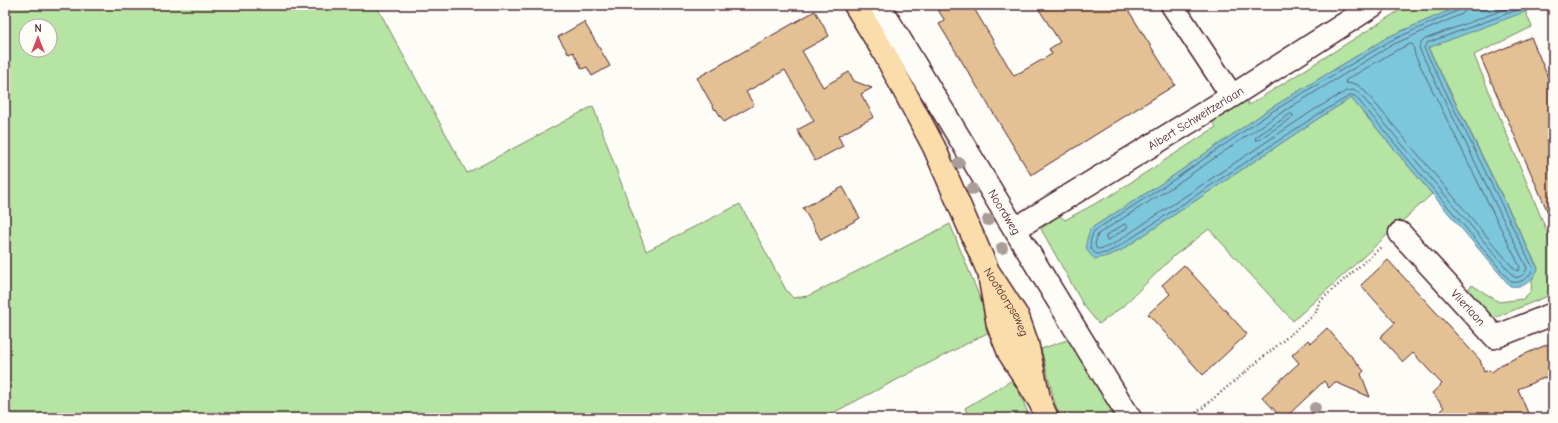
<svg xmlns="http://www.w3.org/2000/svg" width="1558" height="423" font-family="'Comic Neue',sans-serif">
<rect width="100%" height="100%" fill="#fdfcf7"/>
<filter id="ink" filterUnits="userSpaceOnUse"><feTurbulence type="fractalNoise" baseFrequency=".025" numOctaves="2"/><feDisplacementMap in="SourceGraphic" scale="8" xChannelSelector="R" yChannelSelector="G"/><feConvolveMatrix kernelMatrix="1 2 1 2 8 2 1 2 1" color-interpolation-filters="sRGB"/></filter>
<g filter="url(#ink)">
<!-- green -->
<path fill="#b5e4a3" stroke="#808267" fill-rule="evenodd" d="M5 5H376L467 173 593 106 646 251 740 204 786 290 793 298 808 296 950 224 993 330 823 418H5ZM26 26H50V50H26Z
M1408 5H1462L1388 37 1271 108 1167 180 1090 229 1107 256 1120 251 1319 118 1351 98 1432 194 1293 321 1209 229 1174 256 1122 307 1099 324 1084 306 1041 229 1059 215 1065 220 1113 194 1216 127 1211 120 1245 98 1249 105Z
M1525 11 1532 27 1474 55 1553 246V294L1494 318 1467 291 1472 285 1499 302 1523 299 1531 291 1532 280 1538 268 1428 47Z
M1070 339 1117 418H1061L1055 404 1041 349Z
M1014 379 1030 418H969L965 408Z"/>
<!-- water -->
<path fill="#7cc7dc" stroke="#688495" d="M1462 5H1543L1428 48 1538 269C1531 282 1525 288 1510 286L1351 98 1319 118 1120 251 1107 256 1095 259C1082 248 1086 243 1090 229L1167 180 1271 108 1388 37Z"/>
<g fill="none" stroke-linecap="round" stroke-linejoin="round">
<!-- shore -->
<path stroke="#5e6272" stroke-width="1" d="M1462 5 1459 10 1390 41 1273 111 1169 183 1094 231C1090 240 1087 249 1097 254L1106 253 1118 247 1317 115 1351 95 1355 96 1511 282C1521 284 1531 277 1533 268L1424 48 1427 43 1531 5
M1467 5 1466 10 1462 14 1392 45 1276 116 1172 187 1098 234 1095 244 1096 248 1098 249 1105 248 1115 243 1314 110 1346 91 1353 90 1359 93 1514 277C1520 279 1526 273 1527 268L1419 48 1421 43 1425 39 1516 5
M1411 44 1413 45 1415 55 1520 267 1518 271 1515 270 1363 89 1356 84 1345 83 1346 80 1395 51Z
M1291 114 1293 115V117L1258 140H1255L1256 137Z
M1125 224 1127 225V228L1108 240 1106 239V236Z"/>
</g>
<!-- building -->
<path fill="#e3c195" stroke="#4a1f2b" d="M935 5H972L1014 76 1052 54 1049 49 1060 42 1036 5H1125L1175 85 1031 175 939 24 945 21Z
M815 11 829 36 802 51 823 87 849 72 854 81 872 88 861 94 874 117 838 136 843 146 815 161 797 130 814 121 785 70 746 92 754 105 724 122 716 109 715 110 697 78Z
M584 22 610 66 592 76 587 67 582 69 573 52 569 54 558 37Z
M1531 37 1553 89V224L1481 58Z
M843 187 860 218 821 240 803 208Z
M1388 260 1480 360 1484 372 1489 370 1492 372 1502 364 1553 342V374L1518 389 1530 418H1433L1444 407 1432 393 1442 384 1413 353 1403 362 1380 337 1395 323 1361 285Z
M1184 265 1247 334 1203 375 1148 314 1170 294 1162 285Z
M1327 328 1364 371 1361 374 1370 397 1335 382 1329 388 1324 381 1285 418H1282L1262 397 1299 363 1292 355 1308 340 1311 343Z"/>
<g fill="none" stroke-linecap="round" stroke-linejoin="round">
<!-- minor casing -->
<g stroke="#4a1f2b" stroke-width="25">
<g id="minor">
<path id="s1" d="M879 5C963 143 1045 281 1130 418"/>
<path d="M1172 5 1232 96"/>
<path id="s2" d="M1015 229 1232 96 1374 5"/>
<path id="s3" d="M1400 233 1495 337 1553 314"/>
</g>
</g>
<!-- major casing -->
<g stroke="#4a1f2b" stroke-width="25">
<g id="major">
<path id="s4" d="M855 5 883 51 934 147 988 271 1018 317 1027 343 1040 402"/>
<path d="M990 280 998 325 1009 353 1040 402 1047 418"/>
</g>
</g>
<!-- path -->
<path stroke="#4a1f2b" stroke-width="2.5" stroke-dasharray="1 3" stroke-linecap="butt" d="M1190 418 1315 314 1320 301 1381 247"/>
<!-- minor -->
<use href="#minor" stroke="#fdfcf7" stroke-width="22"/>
<!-- major -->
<use href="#major" stroke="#faddab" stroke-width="22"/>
</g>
<!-- trees -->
<g fill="#a99d97">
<circle cx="959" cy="163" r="6"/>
<circle cx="972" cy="189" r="6"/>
<circle cx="988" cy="220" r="6"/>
<circle cx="1002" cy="248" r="6"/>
<circle cx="1315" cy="408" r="6"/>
</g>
</g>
<g text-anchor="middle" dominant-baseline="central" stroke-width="3" stroke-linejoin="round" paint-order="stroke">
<!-- street labels -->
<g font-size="12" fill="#4a1f2b" stroke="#fdfcf7">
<text stroke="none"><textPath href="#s2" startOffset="212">Albert Schweitzerlaan</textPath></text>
<text stroke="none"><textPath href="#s1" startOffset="242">Noordweg</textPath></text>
<text stroke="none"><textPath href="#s3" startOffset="101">Vlierlaan</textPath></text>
<text stroke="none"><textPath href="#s4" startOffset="334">Nootdorpseweg</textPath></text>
</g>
</g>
<!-- margin -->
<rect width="1558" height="423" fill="none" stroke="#fdfcf7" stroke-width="20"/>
<rect x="10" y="10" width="1538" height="403" fill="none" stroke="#4a1f2b" stroke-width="1.5" filter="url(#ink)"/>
<!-- north arrow -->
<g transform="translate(38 38)"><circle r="19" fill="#fdfcf7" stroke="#b5a4a5"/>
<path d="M0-3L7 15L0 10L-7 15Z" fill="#d1495b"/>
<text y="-6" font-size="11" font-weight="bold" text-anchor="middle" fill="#4a1f2b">N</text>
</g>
</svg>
